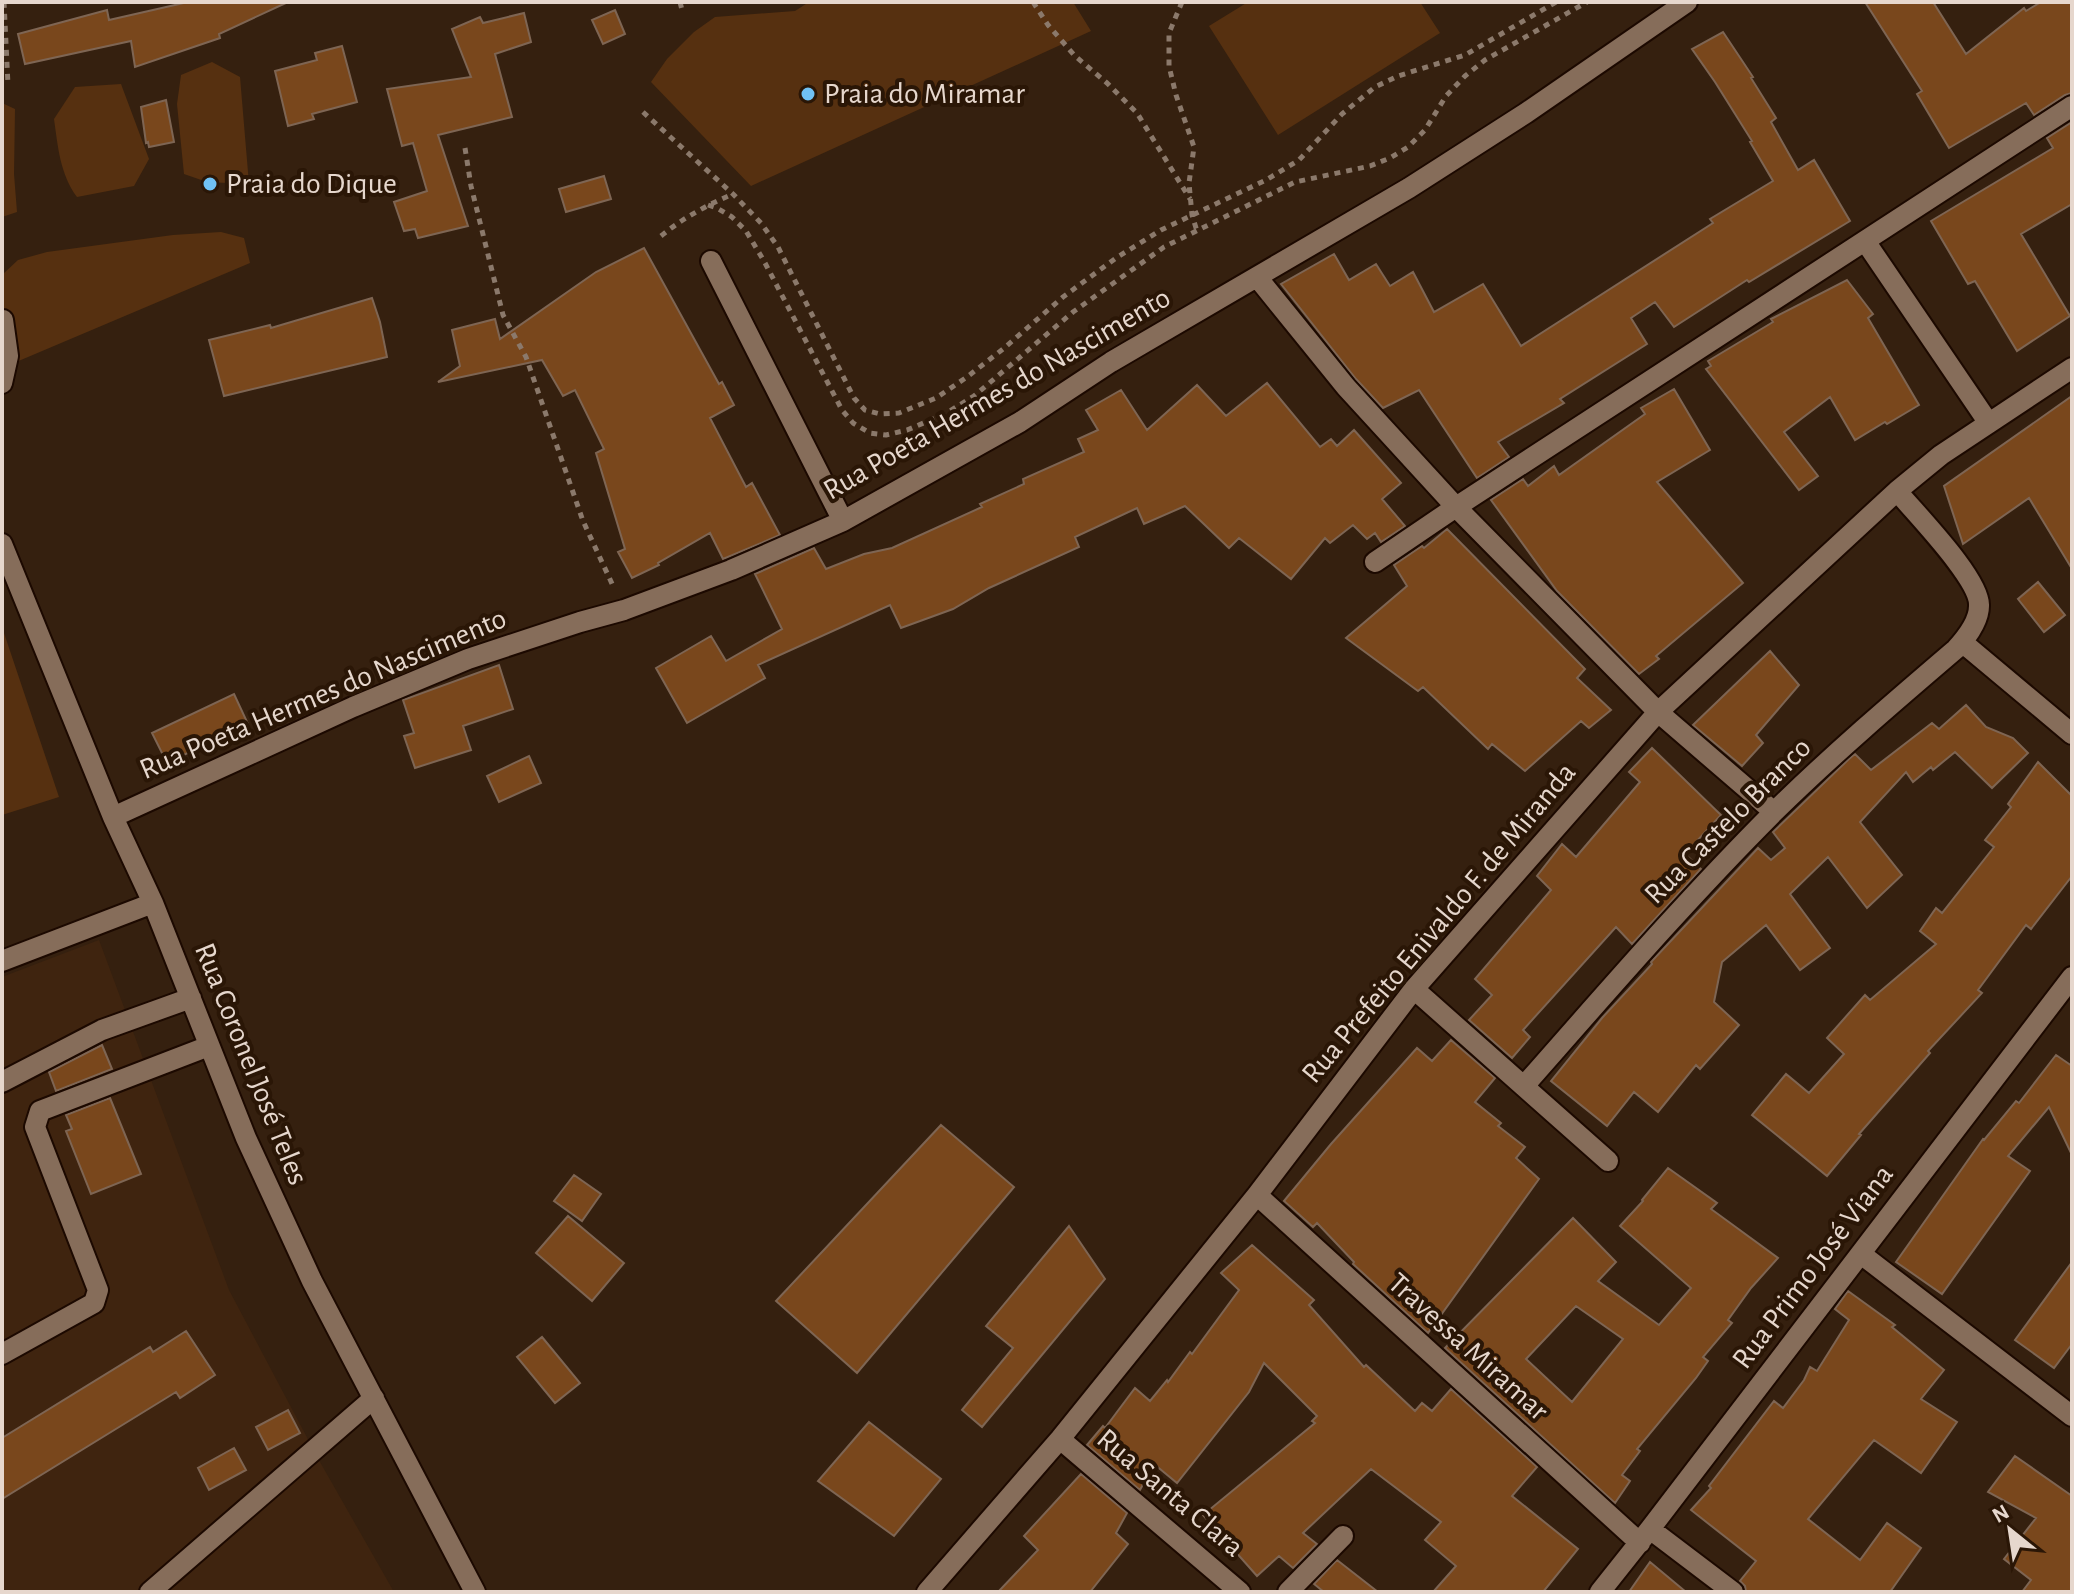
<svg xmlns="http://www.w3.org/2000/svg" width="2074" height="1594" font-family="'Alegreya Sans',sans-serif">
<rect width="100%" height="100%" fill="#35200f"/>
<!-- built -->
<path fill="#3f240f" d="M99 940 229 1290 320 1462 394 1592H2V977Z"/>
<!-- green -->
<path fill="#563010" d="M809 2H1073L1091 31 751 186 651 82 667 59 694 32 715 17 795 11Z
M1248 2H1420L1440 33 1278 135 1209 26Z
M212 62 240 77 249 184 207 182 184 174 177 104 181 75Z
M121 84 149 159 134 186 77 197C60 174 58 147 54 119L75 87Z
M2 103 15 109 14 174 17 212 2 217Z
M221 232 244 238 250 263 2 368V275L18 260 47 252 173 235Z
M2 627 59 797 2 815Z"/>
<!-- building -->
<path fill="#79471c" stroke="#7e6553" stroke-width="2" fill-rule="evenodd" d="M188 2H288L219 34 220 38 135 67 131 41 25 64 18 34 107 10 109 20Z
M1865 2H1933L1966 54 2024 8 2026 11 2041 2H2072V93L2065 95 2034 115 2026 103 1949 148 1917 94 1922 91Z
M615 10 625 34 603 44 592 20Z
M524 13 531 42 495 54 512 117 438 135 468 226 418 238 415 229 404 231 394 202 427 191 413 143 402 146 387 89 471 77 452 29 480 17 483 23Z
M1723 32 1753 77 1751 78 1776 118 1771 122 1798 170 1814 160 1850 221 1749 282 1747 280 1674 327 1655 302 1631 318 1647 344 1560 399 1564 403 1498 442 1509 457 1477 478 1419 390 1383 408 1356 379 1281 284 1334 254 1349 280 1376 264 1390 286 1413 272 1434 312 1483 284 1521 346 1713 223 1710 219 1773 181 1750 142 1752 141 1715 82 1692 49Z
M342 46 357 102 312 114 314 119 288 126 275 71 317 60 315 53Z
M166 100 174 142 149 147 148 142 146 143 141 107Z
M2072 122V204L2021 234 2070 316 2017 351 1975 281 1968 284 1931 221 2053 148 2047 138Z
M604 176 611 199 566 212 559 189Z
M644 248 719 384 722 382 734 405 710 418 746 487 752 483 780 535 723 559 710 533 658 563 659 565 632 578 618 552 625 549 596 453 604 449 575 390 563 396 542 360 438 382 460 366 452 330 495 319 500 339 596 272Z
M1847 280 1873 314 1868 318 1919 405 1887 424 1885 422 1855 440 1830 397 1784 432 1818 476 1799 490 1706 369 1711 366 1708 361 1773 322 1771 319Z
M372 298 380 322 387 357 224 396 209 340 270 325 271 328Z
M1267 383 1320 447 1331 439 1337 446 1354 430 1401 483 1382 499 1405 526 1381 542 1375 533 1367 539 1353 525 1330 543 1325 538 1291 579 1239 538 1229 548 1185 506 1144 524 1137 508 1075 537 1079 547 989 588 953 609 901 628 890 605 758 665 765 678 687 723 656 668 711 636 726 661 782 629 755 574 814 548 826 569 864 554 892 548 982 507 980 504 1024 484 1023 479 1084 452 1078 439 1098 430 1086 410 1121 390 1147 430 1197 385 1226 416Z
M1674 389 1710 450 1657 482 1743 583 1656 656 1659 659 1639 674 1557 591 1491 500 1523 479 1528 486 1554 466 1559 475 1645 414 1641 408Z
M2072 396V569L2029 498 1963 544 1944 486Z
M1447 529 1585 669 1577 678 1611 710 1589 728 1581 721 1525 771 1492 744 1488 749 1423 687 1418 691 1346 638 1407 586 1394 565 1422 546 1424 548Z
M2038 582 2065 615 2044 632 2018 599Z
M1770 651 1799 685 1756 735 1763 743 1742 766 1693 725Z
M499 665 513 709 463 726 471 750 415 768 404 736 414 733 403 700Z
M234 694 248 724 167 763 152 733Z
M1966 705 1986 727 2013 738 2028 753 1992 788 1955 752 1933 770 1931 767 1913 782 1906 772 1860 822 1902 875 1867 908 1828 857 1790 894 1830 948 1800 970 1766 925 1722 962 1714 1002 1739 1025 1700 1069 1696 1065 1658 1112 1634 1092 1607 1126 1551 1081 1602 1018 1652 964 1651 962 1758 848 1771 860 1785 848 1773 832 1849 759 1855 754 1871 770 1932 723 1939 729Z
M1652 748 1721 815 1685 854 1701 869 1632 944 1616 927 1523 1030 1530 1037 1512 1058 1469 1020 1492 995 1475 979 1551 890 1537 876 1562 844 1576 857 1640 782 1629 772Z
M529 756 541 783 499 802 487 776Z
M2038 762 2072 796V876L2031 929 2026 925 1978 990 1982 993 1928 1051 1930 1053 1859 1134 1861 1135 1827 1176 1752 1115 1786 1074 1809 1093 1844 1054 1827 1038 1865 995 1870 1000 1936 944 1920 931 1936 908 1942 913 1994 847 1985 840 2011 807 2008 804Z
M1451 1040 1495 1078 1475 1102 1501 1123 1498 1126 1525 1147 1516 1158 1539 1179 1428 1333 1353 1264 1354 1262 1317 1223 1313 1227 1284 1201 1331 1144 1417 1048 1432 1061Z
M102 1045 112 1069 56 1091 49 1072Z
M2056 1055 2072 1066V1155L2049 1107 2008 1156 2030 1171 1942 1294 1896 1262 1983 1139 1984 1140 2016 1101 2019 1103Z
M110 1098 141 1174 91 1194 66 1131 72 1129 66 1115Z
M941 1125 1014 1187 857 1373 776 1301Z
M1668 1168 1717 1203 1711 1209 1778 1258 1751 1288 1728 1320 1732 1323 1703 1357 1708 1361 1696 1378 1637 1449 1640 1451 1622 1475 1630 1481 1615 1503 1445 1348 1573 1218 1616 1262 1598 1281 1659 1325 1691 1288 1620 1226 1643 1201 1642 1200ZM1576 1306 1623 1339 1572 1402 1526 1359Z
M574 1175 601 1194 582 1221 554 1201Z
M568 1216 624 1263 592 1301 536 1253Z
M1069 1226 1105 1279 982 1427 962 1410 1013 1348 986 1326Z
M1252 1245 1314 1300 1309 1305 1364 1367 1366 1365 1415 1411 1422 1403 1432 1411 1451 1389 1537 1467 1512 1496 1578 1549 1543 1592H1433L1456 1566 1425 1540 1441 1522 1371 1469 1303 1533 1317 1544 1293 1568 1279 1556 1257 1576 1203 1515 1315 1423 1312 1421 1317 1416 1264 1363 1249 1392 1177 1483 1154 1464 1140 1490 1087 1445 1103 1426 1105 1428 1135 1388 1150 1401 1167 1380 1168 1382 1190 1352 1192 1354 1239 1290 1221 1273Z
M2072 1262V1344L2054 1368 2015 1340Z
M1848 1291 1895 1325 1892 1327 1944 1370 1921 1399 1957 1422 1921 1473 1874 1440 1808 1519 1860 1560 1887 1523 1921 1548 1890 1592H1746L1745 1586 1740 1581 1756 1561 1691 1510 1711 1488 1709 1486 1774 1401 1783 1408 1804 1380 1810 1367 1817 1371 1849 1320 1835 1309Z
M186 1331 215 1375 180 1398 176 1392 2 1499V1438L150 1347 153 1352Z
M542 1337 580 1383 555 1403 517 1357Z
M288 1410 300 1433 268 1450 256 1427Z
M869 1422 941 1479 894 1536 818 1481Z
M234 1448 246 1470 209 1490 198 1468Z
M2015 1456 2072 1496V1592H2022L2031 1580 2004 1559 2036 1518 1988 1492Z
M1081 1474 1127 1513 1116 1533 1128 1544 1090 1592H998L1038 1550 1024 1536Z
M1337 1560 1378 1592H1324L1314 1584Z
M1650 1562 1686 1592H1629Z"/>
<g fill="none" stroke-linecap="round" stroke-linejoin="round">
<!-- minor casing -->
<g stroke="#1c0900" stroke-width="24">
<path id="minor" d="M1865 241 1988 422
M711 261 843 521
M1257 277 1346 387 1456 507 1658 712 1774 812
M2 383 8 356 3 320
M2 544 113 817 153 903 246 1138 312 1281 475 1592
M1375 562 1456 507 2072 106
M1962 642 2072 734
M113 817 353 707 468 659 580 622 624 610 731 570 843 521 1020 422 1111 362 1409 188 1526 113 1687 2
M2 961 153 903
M1414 989 1608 1161
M2 1082 102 1030 191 998
M1524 1086C1606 993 1687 899 1774 812 1832 755 1894 702 1956 649 1966 638 1979 622 1979 606 1981 580 1916 514 1897 491
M1257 1195 1640 1543
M1861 1254 2072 1416
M2 1354 94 1303 98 1290 35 1127 40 1111 209 1046
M1060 1439 1240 1592
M1650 1529 1733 1592
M150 1592 374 1398
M927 1592 1060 1439 1257 1195 1414 989 1658 712 1897 491 1941 455 2072 368
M1288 1592 1343 1536
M1600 1592 1650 1529 2072 977"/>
</g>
<!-- path -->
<path stroke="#8b796b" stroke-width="5" stroke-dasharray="6 6" stroke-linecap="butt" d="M4 2 8 85
M680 2 682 10
M1033 2 1048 25 1075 56 1107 83 1137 113 1190 199
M1182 2 1169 33V66L1176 95 1194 147 1189 183 1192 215 1197 231
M643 112 733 194 761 223 778 247 854 398 865 410 880 414 899 413 936 398 967 377 1003 349 1063 297 1116 258 1161 230 1266 180 1299 160 1342 114 1375 87 1398 76 1465 55 1556 2
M465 148 471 186 503 315 526 357 583 521 614 588
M708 205 717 208 732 217 746 231 764 261 842 410 853 423 870 433 886 435 907 430 945 414 974 396 1073 312 1164 247 1295 182 1370 166 1390 158 1408 147 1425 130 1446 96 1465 76 1485 60 1587 2
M661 236C683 218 707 205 733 194"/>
<!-- minor -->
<use href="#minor" stroke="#866d5a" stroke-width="20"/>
</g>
<!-- markers -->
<g fill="#70c1f4" stroke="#2a1606" stroke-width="3">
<circle cx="808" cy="94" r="8"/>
<circle cx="210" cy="184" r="8"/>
</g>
<g text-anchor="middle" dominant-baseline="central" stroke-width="8" stroke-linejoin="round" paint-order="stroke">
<!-- poi labels -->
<g font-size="30" fill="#e6d7cd" stroke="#2a1606" text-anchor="start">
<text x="824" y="94">Praia do Miramar</text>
<text x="226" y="184">Praia do Dique</text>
</g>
<!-- street labels -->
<g font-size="30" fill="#e6d7cd" stroke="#2a1606">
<text transform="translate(997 394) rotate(-30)">Rua Poeta Hermes do Nascimento</text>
<text transform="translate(323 694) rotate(-23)">Rua Poeta Hermes do Nascimento</text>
<text transform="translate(1728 821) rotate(-45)">Rua Castelo Branco</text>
<text transform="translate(1439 923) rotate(-50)">Rua Prefeito Enivaldo F. de Miranda</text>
<text transform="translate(251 1064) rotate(68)">Rua Coronel José Teles</text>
<text transform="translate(1813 1267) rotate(-53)">Rua Primo José Viana</text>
<text transform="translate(1468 1347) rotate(42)">Travessa Miramar</text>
<text transform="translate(1170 1493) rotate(40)">Rua Santa Clara</text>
</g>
</g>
<!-- border -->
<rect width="2074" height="1594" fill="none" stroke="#e6d7cd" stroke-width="8"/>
<!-- north arrow -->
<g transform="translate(2010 1530) rotate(330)" stroke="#2a1606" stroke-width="6" paint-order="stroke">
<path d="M0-6L14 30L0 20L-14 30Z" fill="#e6d7cd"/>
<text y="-12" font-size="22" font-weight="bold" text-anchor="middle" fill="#e6d7cd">N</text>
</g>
</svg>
